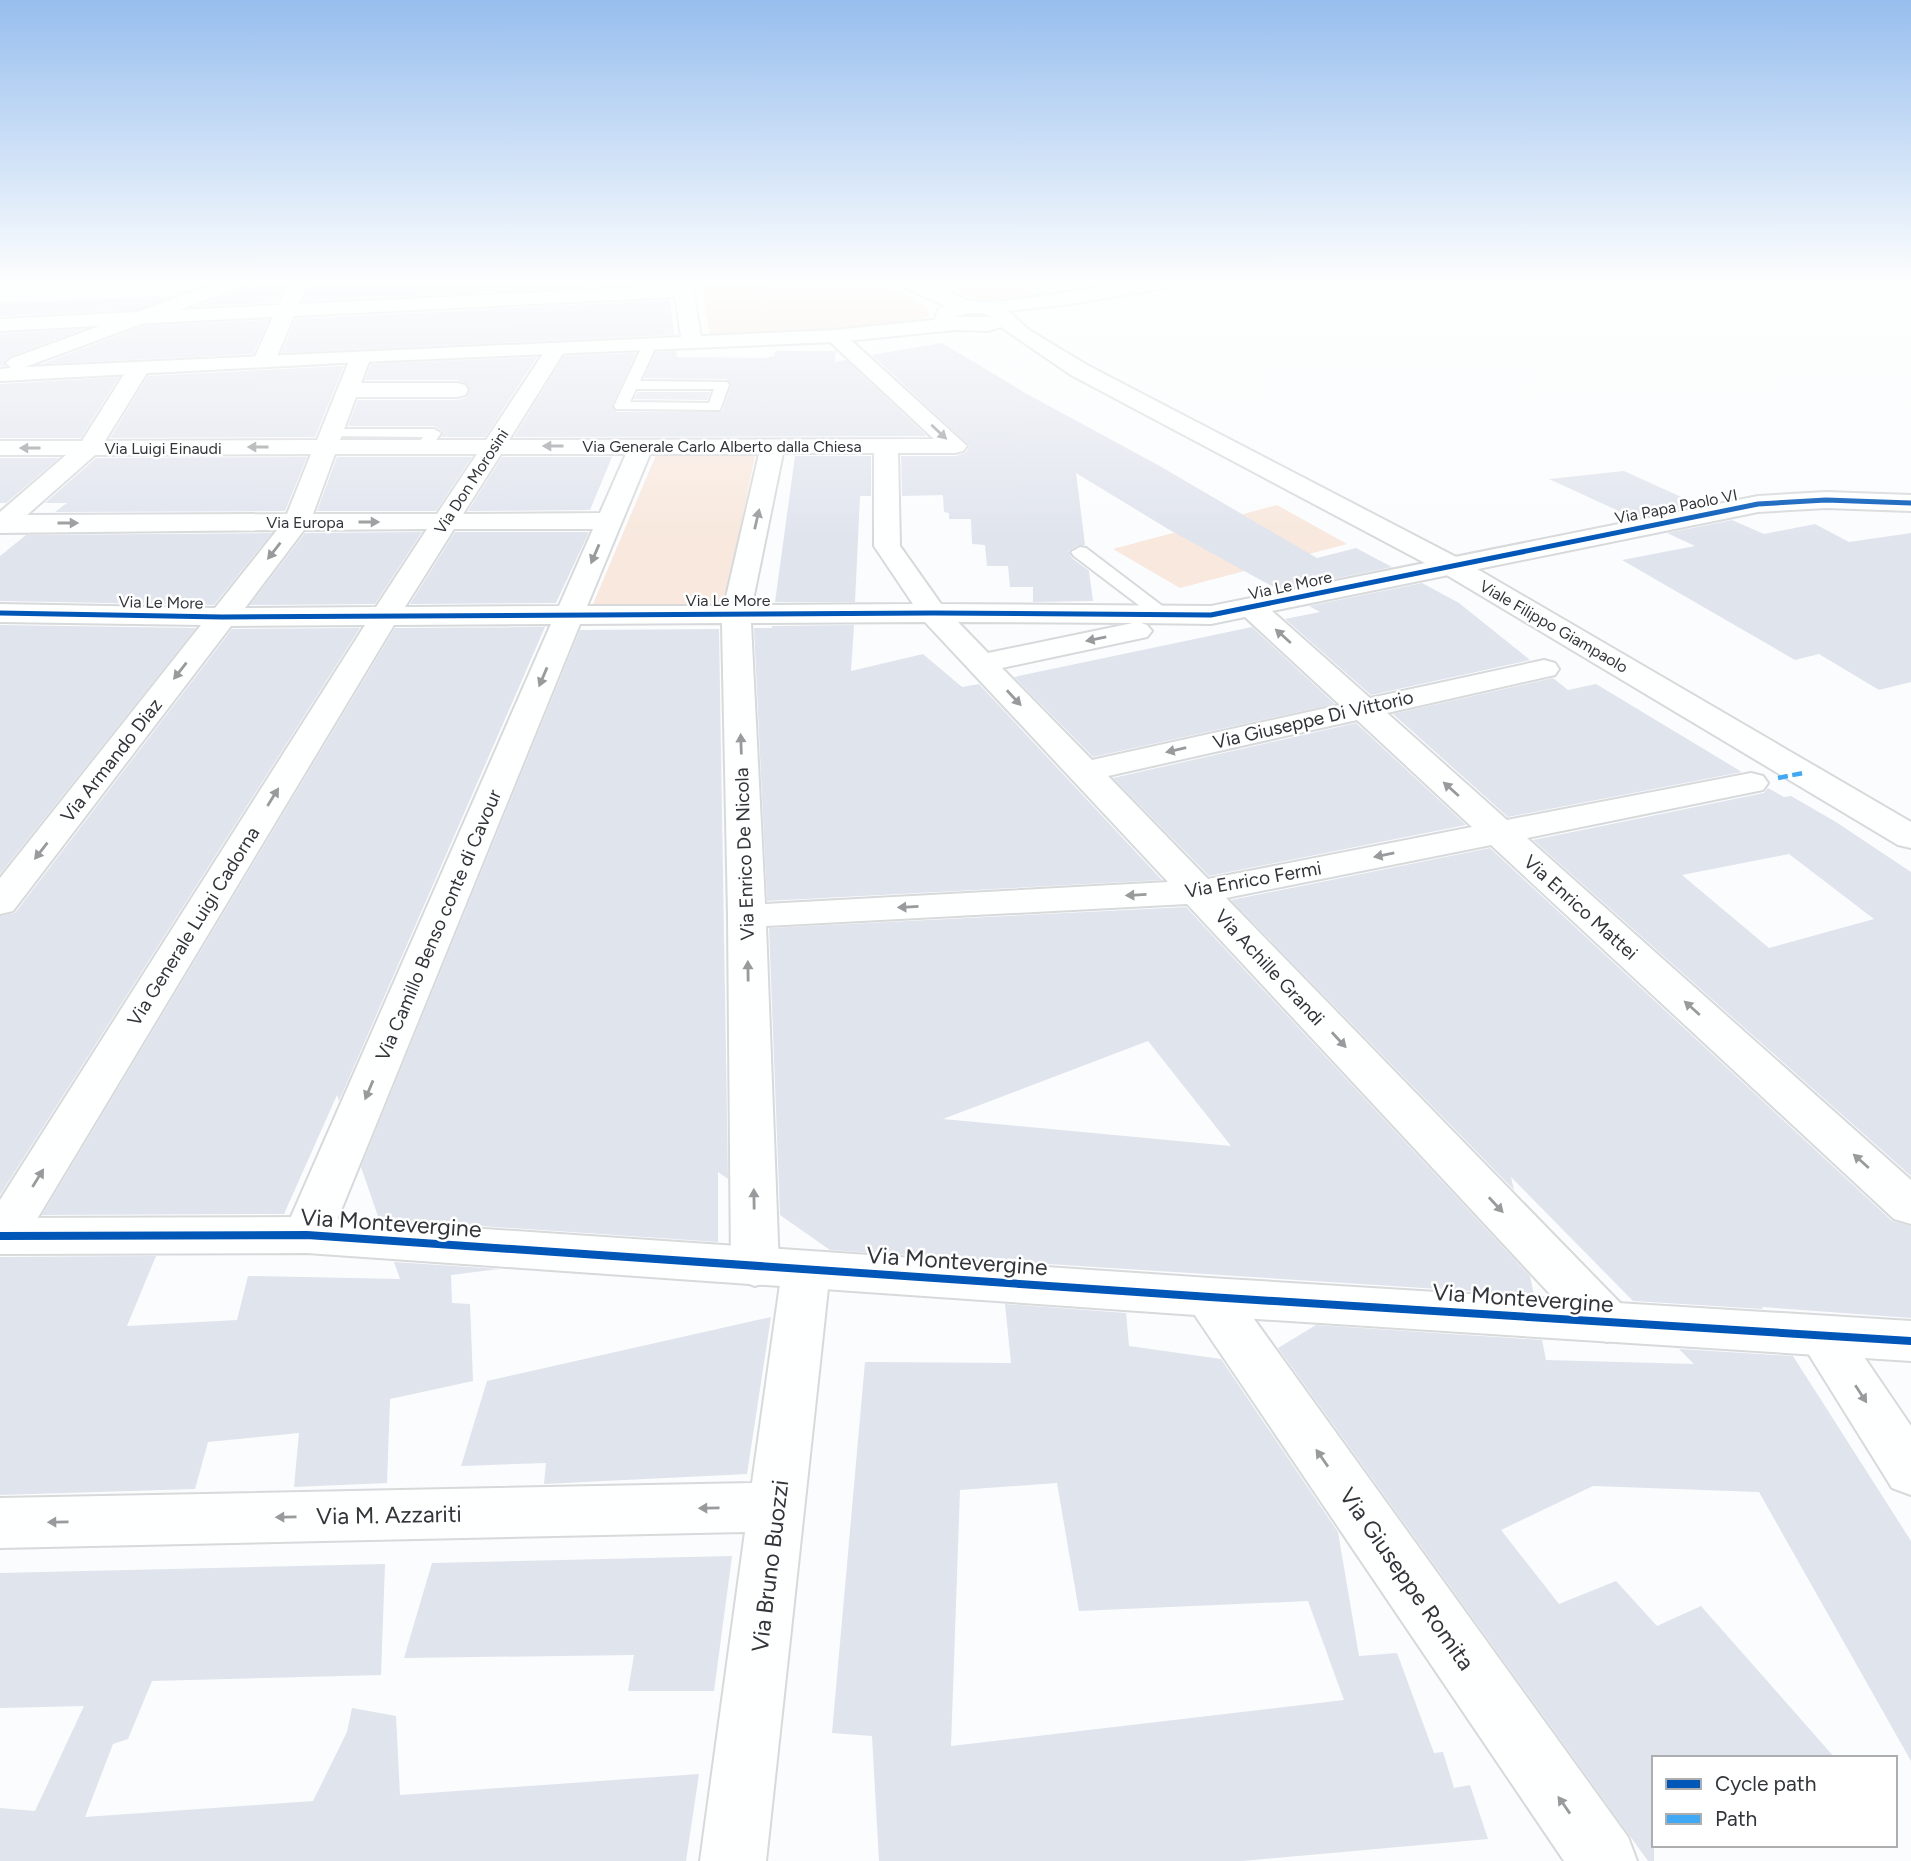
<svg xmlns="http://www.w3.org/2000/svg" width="1911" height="1861" viewBox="0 0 1911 1861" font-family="Figtree,sans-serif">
<rect width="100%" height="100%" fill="#fbfcfd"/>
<path fill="#f8e8dd" d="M700 279H874L922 304 928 310 929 316 906 323 855 330 710 336Z
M934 279H1006L1041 296 986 303Z
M656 455 755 456 725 604H593Z
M1277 505 1347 544 1180 588 1113 549Z"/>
<path fill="#e0e4ed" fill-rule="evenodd" d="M262 279H288L277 302 196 307 253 285Z
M311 279H591V282L667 279 668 284 303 301Z
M175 296 137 310 0 316V303Z
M670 300 674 335 281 353 296 319Z
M269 320 253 354 42 364 143 326Z
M83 329 9 357 4 361 5 366H0V334Z
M942 343 1027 394 1158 465 1317 558 1356 548 1392 567 1279 590 1168 529 1076 473 1085 545H1079L1068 551 1072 558 1089 571 1093 601 1033 602V587H1010L1008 566H987L985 545 972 544 971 519H949V513L944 512 943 495 902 496 901 456H956L965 453 970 446 872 355Z
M676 351 677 357 765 358 774 356 776 351H836L835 362 846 360 927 436 514 437 564 356 636 353 612 405 616 412H722L731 386 727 379 644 378 656 352Z
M537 357 485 437H441L444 432 434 426H348L358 400H457L466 398 470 391 467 384 457 380H365L371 364Z
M344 366 315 437 110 438 148 376Z
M119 377 81 438H0V384Z
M638 392H710L707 400 634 399Z
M795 456H871V496H860L855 602H775Z
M307 457 285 511 55 512 67 503H45L96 458Z
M337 457H472L436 511H317Z
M502 457H612L590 510 468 511Z
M0 458H59L6 503H0Z
M1624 471 1699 505 1634 518 1549 479Z
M1732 520 1764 534 1815 524 1849 542 1911 533V682L1879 690 1819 654 1795 660 1622 560 1695 546 1667 533Z
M422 532 375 604 250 605 305 533Z
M455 532H589L556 603 410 604Z
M272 533 214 605 0 601V556L26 535Z
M1422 583 1459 603 1530 660 1371 695 1285 619 1320 612 1309 606Z
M0 625 196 628 0 874Z
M854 625 851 671 923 654 962 687 979 684 1162 880 767 901 754 628H772V626Z
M545 627 339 1101 337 1095 284 1214 42 1215 395 628Z
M1252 627 1335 704 1093 757 1014 677Z
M360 628 0 1195V916L15 913 232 629Z
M719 629 728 1179 718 1172V1242L379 1219 361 1167 580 630Z
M1553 678 1568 690 1596 684 1742 772 1508 817 1393 714Z
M1356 723 1466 825 1209 876 1113 778Z
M1768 788 1784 797 1791 796 1836 822 1911 872V1176L1533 840 1764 793ZM1789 854 1874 919 1769 948 1682 875Z
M1490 848 1892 1221 1911 1226V1318L1762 1307 1763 1309 1633 1301 1511 1177 1514 1190 1231 900Z
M1186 907 1530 1276 1534 1295 830 1250 780 1215 769 928ZM1148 1041 1231 1146 943 1119Z
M156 1256 127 1326 237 1320 248 1276 400 1279 394 1262 499 1269 451 1275 452 1303 470 1304 473 1381 390 1399 387 1483 294 1487 299 1433 208 1442 195 1489 0 1495V1257Z
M1005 1304 1126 1313 1129 1346 1221 1359 1338 1532 1359 1656 1397 1653 1434 1753 1443 1752 1454 1788 1470 1785 1488 1839 1242 1861H879L872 1736 832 1733 865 1362 1011 1363ZM1057 1483 1079 1611 1308 1601 1344 1700 951 1746 960 1490Z
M771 1317 747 1474 544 1484 546 1463 461 1466 487 1381Z
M1316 1325 1542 1340 1546 1360 1694 1364 1679 1349 1793 1356 1911 1541V1761L1759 1492 1593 1486 1501 1530 1559 1604 1616 1581 1657 1626 1701 1606 1835 1758H1654V1861H1648L1278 1348Z
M732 1556 714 1691H628L634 1655 404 1658 432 1563Z
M385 1564 381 1675 152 1681 128 1739 113 1744 85 1817 313 1801 347 1732 352 1708 396 1716 400 1795 699 1774 686 1861H0V1808L35 1811 84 1706 0 1708V1573Z"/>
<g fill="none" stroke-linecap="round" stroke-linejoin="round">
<defs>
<path id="service" d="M650 340 657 344 640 381 727 382 729 385 720 410 616 409 614 406 643 344ZM636 389H714L709 403 630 402Z
M332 429H434L441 433 429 450 424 452 416 447 423 437 327 436 325 433 327 430Z
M1080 547 1086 548 1169 611 1172 615 1169 619H1157L1074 556 1071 552Z"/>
<path id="minor" d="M291 279H309L299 304 674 286 673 279H691L702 342 699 346H685L682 342 675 297 294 316 275 361 271 365H257L253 361 273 317 0 331V319L279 305Z
M835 330 842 332 967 446 963 451 955 453H898L900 546 941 604 1211 606 1758 496 1826 492 1911 495V511L1826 508 1758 512 1272 611 1370 698 1544 660 1555 663 1559 669 1555 675 1387 713 1507 820 1751 773 1763 776 1768 783 1763 790 1527 838 1911 1180V1224L1894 1219 1491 845 1226 898 1625 1308 1632 1322 1625 1336 1607 1342 1589 1336 1187 904 766 926 779 1267 772 1280 755 1286 738 1280 731 1267 728 916 722 623 580 624 331 1235 324 1248 307 1253 290 1248 283 1235 551 624 394 625 19 1249 0 1253V1200L365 625 231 626 13 911 0 914V878L201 625 0 622V604L215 608 277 530 0 533V512L66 455H0V441H82L131 363H147L150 368 105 441 317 440 351 356 354 352H368L371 356 361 383H457L465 385 468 390 465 395 457 397H356L340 440H486L550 343H564L567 347 509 440 934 439 828 340 825 336 828 332ZM783 453H874V546L913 604 752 605ZM311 454 287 514 27 515 95 455ZM335 454H477L437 514H313ZM501 454H626L600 513 463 514ZM650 454H759L724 606H587ZM427 529 376 607 245 608 304 530ZM454 529H593L559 606 405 607ZM1245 617 1340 705 1092 760 1002 668 1147 637 1152 631 1147 625 1141 623 1211 624ZM925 622 1168 882 765 904 751 623ZM958 622 1133 623 988 653ZM1357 720 1472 827 1208 879 1108 776Z
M806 1251 823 1257 830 1270 766 1861H700L745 1532 0 1548V1498L752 1483 782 1270 789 1257Z
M1210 1278 1228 1283 1628 1837 1637 1861H1564L1192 1311 1185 1297 1192 1283Z
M1823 1317 1841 1323 1911 1426V1495L1892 1488 1798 1337 1805 1323Z"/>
<path id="tertiary" d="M227 279H254L252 283 25 367 835 330 934 320 939 309 946 306 895 283 893 279C901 279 912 278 920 280 943 287 960 303 986 302 1055 298 1121 279 1190 279L1181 285 1071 304 1008 311 1029 330 1087 365 1460 559 1911 822V848L1898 845 1440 571 1071 375 1001 327 988 331 955 330 835 342 361 362 0 381V369L11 368 6 363 10 359ZM968 313H983L992 317H955Z
M307 1217 1210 1278 1911 1321V1361L1210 1316 307 1253 0 1254V1218Z"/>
</defs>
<use href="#service" stroke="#d7d9db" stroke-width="4"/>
<use href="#minor" stroke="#d7d9db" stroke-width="4"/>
<use href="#tertiary" stroke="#d7d9db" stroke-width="4"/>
<use href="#service" fill="#feffff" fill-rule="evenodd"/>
<use href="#minor" fill="#feffff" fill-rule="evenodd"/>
<use href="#tertiary" fill="#feffff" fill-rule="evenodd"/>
<path stroke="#3fa9f5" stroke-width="4.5" stroke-dasharray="10 4.5" stroke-linecap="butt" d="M1778 778 1803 773"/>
<defs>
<path id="cycleway-far1" d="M0 613 222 617 933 613 1211 615 1758 504 1826 500 1911 503"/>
<path id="cycleway" d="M0 1236 307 1235 1210 1297 1911 1341"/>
</defs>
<use href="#cycleway-far1" stroke="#fff" stroke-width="9"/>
<use href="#cycleway" stroke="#fff" stroke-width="12"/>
<use href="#cycleway-far1" stroke="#0057b8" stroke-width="5"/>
<use href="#cycleway" stroke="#0057b8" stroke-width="8"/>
</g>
<defs><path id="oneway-solid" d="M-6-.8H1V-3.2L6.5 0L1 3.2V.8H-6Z" transform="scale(1.75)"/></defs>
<g fill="#989a9c">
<use href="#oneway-solid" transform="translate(939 432) rotate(43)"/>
<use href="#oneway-solid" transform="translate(553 446) rotate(180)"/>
<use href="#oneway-solid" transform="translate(258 447) rotate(180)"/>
<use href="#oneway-solid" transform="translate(30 448) rotate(180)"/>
<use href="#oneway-solid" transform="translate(757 519) rotate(-77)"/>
<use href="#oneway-solid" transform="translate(369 522)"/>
<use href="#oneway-solid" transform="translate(68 523)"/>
<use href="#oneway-solid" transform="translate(274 551) rotate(128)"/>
<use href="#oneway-solid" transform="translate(595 554) rotate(113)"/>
<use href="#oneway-solid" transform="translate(1283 636) rotate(-138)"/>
<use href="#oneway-solid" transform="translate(1096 639) rotate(168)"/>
<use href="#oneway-solid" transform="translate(180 671) rotate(128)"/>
<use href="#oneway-solid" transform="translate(543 677) rotate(113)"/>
<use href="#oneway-solid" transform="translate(1014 698) rotate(47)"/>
<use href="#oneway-solid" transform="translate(741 744) rotate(-92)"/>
<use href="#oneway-solid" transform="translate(1176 750) rotate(167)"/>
<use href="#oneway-solid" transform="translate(1451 789) rotate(-138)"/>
<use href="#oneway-solid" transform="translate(273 797) rotate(-58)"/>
<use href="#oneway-solid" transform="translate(41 851) rotate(128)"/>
<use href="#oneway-solid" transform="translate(1384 855) rotate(169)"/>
<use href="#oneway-solid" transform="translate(1136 895) rotate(177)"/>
<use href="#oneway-solid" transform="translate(908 907) rotate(177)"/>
<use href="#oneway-solid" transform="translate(748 971) rotate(-91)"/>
<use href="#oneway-solid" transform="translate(1692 1008) rotate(-138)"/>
<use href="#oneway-solid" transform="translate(1339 1040) rotate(47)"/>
<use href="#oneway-solid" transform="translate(369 1090) rotate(113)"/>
<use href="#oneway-solid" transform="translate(1861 1161) rotate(-138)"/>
<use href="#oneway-solid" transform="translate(38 1178) rotate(-58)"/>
<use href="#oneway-solid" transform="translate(754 1199) rotate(-91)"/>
<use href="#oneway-solid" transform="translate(1496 1205) rotate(47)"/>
<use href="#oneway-solid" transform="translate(1861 1394) rotate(57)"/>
<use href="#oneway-solid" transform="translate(1322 1458) rotate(-125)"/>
<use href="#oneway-solid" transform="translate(709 1508) rotate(179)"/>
<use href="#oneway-solid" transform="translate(286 1517) rotate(179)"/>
<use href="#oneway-solid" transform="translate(58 1522) rotate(179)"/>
<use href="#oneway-solid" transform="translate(1564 1805) rotate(-125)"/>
</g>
<linearGradient id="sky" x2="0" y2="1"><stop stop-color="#97beee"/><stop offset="0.52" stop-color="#fdfefe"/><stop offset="1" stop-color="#fdfefe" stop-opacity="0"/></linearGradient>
<rect width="1911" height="540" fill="url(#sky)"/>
<g text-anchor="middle" stroke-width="5" stroke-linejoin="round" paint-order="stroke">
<g font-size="16" fill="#323539" stroke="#fff">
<text x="722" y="452">Via Generale Carlo Alberto dalla Chiesa</text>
<text x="163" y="454">Via Luigi Einaudi</text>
<text transform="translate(471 481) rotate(-57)" y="6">Via Don Morosini</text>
<text transform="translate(1676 506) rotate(-11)" y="6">Via Papa Paolo VI</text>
<text x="305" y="528">Via Europa</text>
<text transform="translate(1290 585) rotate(-12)" y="6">Via Le More</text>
<text x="728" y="606">Via Le More</text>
<text transform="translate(161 602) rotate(1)" y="6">Via Le More</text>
<text transform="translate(1554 626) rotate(30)" y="6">Viale Filippo Giampaolo</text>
</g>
<g font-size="19" fill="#323539" stroke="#fff">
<text transform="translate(1313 719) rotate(-13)" y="7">Via Giuseppe Di Vittorio</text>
<text transform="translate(111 760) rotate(-52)" y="7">Via Armando Diaz</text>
<text transform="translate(744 854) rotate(-92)" y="7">Via Enrico De Nicola</text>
<text transform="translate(1253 879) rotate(-10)" y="7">Via Enrico Fermi</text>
<text transform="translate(1581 907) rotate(42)" y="7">Via Enrico Mattei</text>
<text transform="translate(438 925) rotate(-67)" y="7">Via Camillo Benso conte di Cavour</text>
<text transform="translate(193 926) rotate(-58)" y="7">Via Generale Luigi Cadorna</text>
<text transform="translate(1270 967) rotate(47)" y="7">Via Achille Grandi</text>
</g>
<g font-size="23" fill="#323539" stroke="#fff">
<text transform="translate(391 1223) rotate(4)" y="8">Via Montevergine</text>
<text transform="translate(957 1261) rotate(4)" y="8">Via Montevergine</text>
<text transform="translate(1523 1298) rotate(4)" y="8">Via Montevergine</text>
<text transform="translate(389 1515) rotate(-1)" y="8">Via M. Azzariti</text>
<text transform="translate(770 1566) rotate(-83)" y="8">Via Bruno Buozzi</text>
<text transform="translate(1407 1579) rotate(55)" y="8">Via Giuseppe Romita</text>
</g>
</g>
<rect x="1652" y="1756" width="245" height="91" fill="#ffffff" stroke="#adaeb0" stroke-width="2"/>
<rect x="1666" y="1779" width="35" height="10" fill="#0057b8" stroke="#adaeb0" stroke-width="2"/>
<text x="1715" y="1791" font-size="21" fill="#323539">Cycle path</text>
<rect x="1666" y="1814" width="35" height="10" fill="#3fa9f5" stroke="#adaeb0" stroke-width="2"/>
<text x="1715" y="1826" font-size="21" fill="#323539">Path</text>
</svg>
